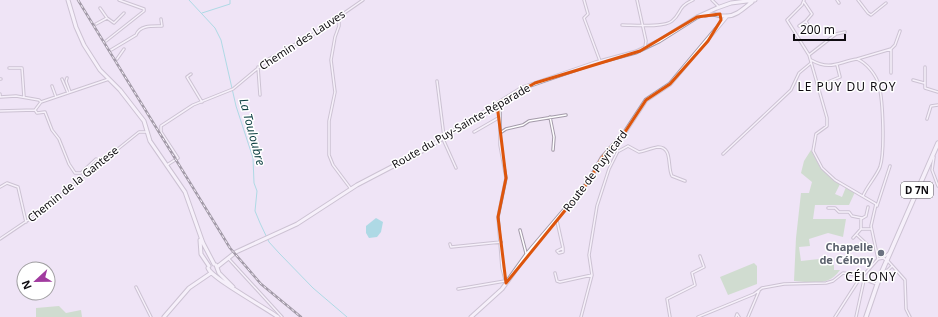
<svg xmlns="http://www.w3.org/2000/svg" width="938" height="317" viewBox="0 0 938 317" font-family="'Noto Sans',sans-serif">
<rect width="100%" height="100%" fill="#efe4f5"/>
<path fill="#acd3a2" d="M811 150 820 167 840 184 835 194 842 197 846 187 855 192 849 205H815L813 219H846L843 237 828 233 809 239 810 246 799 247 801 261 828 258V265H834V270H840C828 287 813 282 794 281L796 238 801 193H809L812 182 801 173 804 161Z
M754 263 757 266V284L728 295 720 277Z
M59 306 66 313 81 310 82 317H36V308Z"/>
<path fill="#61cdd1" d="M376 218 383 222 381 232 377 237 369 238 366 233V226Z"/>
<g fill="none" stroke-linecap="round" stroke-linejoin="round">
<path stroke="#61cdd1" stroke-width="1" d="M189 0 215 28 221 40 236 106 253 158 254 183 257 191 255 211 260 223 269 242 279 253 313 288 347 317
M202 13 230 4V0"/>
<defs>
<path id="street" d="M584 0 588 14 584 18 600 61
M637 0 646 41 645 47
M712 0 719 7
M804 0 802 5 787 20 809 55 827 118V126L816 134 813 151 822 168 835 180 876 204 871 226 878 259
M837 0 839 3
M858 0 868 13 871 15 886 3
M804 2 812 14 806 21 808 25
M107 18 114 23 124 13
M339 18V26L335 37 331 60 335 92 329 121V155L333 165 351 189
M96 24 107 18 100 8
M622 25C633 25 664 28 672 21 682 13 677 7 693 0
M799 26 806 21
M106 41 144 11V9L119 0
M891 49V73
M111 50 136 35C140 25 152 26 162 26L161 19
M809 55 836 34 845 32
M117 59 124 49
M857 59 891 49 895 45 900 31
M811 60C831 71 838 62 857 59 867 63 876 75 879 85 883 101 885 152 880 167 876 177 867 186 863 196
M258 67 260 95
M925 67V88L938 92
M9 68H22L24 97
M191 74 187 77 202 102
M67 78 66 81 70 92
M0 79H1
M62 79 68 93
M913 80 924 83
M437 81 444 137
M52 86 56 97
M818 86 840 77 837 65
M0 94V97L16 96 39 100 41 102 109 79
M497 104 500 111V145L506 178 498 217 502 268 506 283
M35 110 37 113 45 112 52 130 59 139 69 164 75 173H81L96 159 101 161
M0 111 35 110 41 102
M550 117 554 137 553 150
M927 119 931 106 938 105
M474 132 500 117
M500 133 506 129 523 125 529 121 566 115
M443 139 456 168
M619 151 628 146 639 152C645 151 651 148 658 147 673 147 667 167 672 176L685 181
M723 154 791 90 799 73 811 63
M934 157 932 170 938 186
M167 165 178 158 161 132V126L193 105 233 89 269 59 317 32 363 0
M0 187 7 183 18 187 26 222
M877 206 890 166
M828 208H835L839 212H849L852 216 862 218
M557 221 563 248V252L559 253 557 251 563 248
M861 229V219L866 216 868 207
M520 230 526 253
M857 235 871 248
M853 238 861 229H871
M0 239 37 214 139 132H147
M450 244 451 247 501 242
M228 258 282 317
M883 258 888 261 905 280 906 309 910 317
M882 272 888 270 892 266
M555 273 557 281 560 282 592 275
M860 278 877 284
M861 278 878 259 883 258 889 253
M136 287 151 317
M458 289 505 281
M581 317 592 275 589 255 597 206 609 169 618 151 613 145
M670 317 667 299 695 285 692 273 704 267 700 256
M698 317 754 294 762 288 784 284 826 283 833 281 843 273 862 276
M736 317 737 314 739 317
M748 317 759 291
M835 317 860 278
M856 317 864 280"/>
<path id="secondary" d="M68 0 76 27 84 45 100 70 120 90 144 121 150 141 185 192 203 243 214 264
M705 15C718 12 717 17 727 16 737 16 745 7 752 2
M200 240 201 254 209 266
M216 265 219 273 233 287
M217 267 236 252 297 224 357 185 424 150 522 88 595 63 636 52 659 41 697 17 717 8 731 3 755 0
M208 268C211 278 266 308 278 317
M164 317 189 288 211 273
M471 317 502 289 527 254 589 181 602 158 625 132 646 100 670 84 727 16"/>
<path id="primary" d="M866 317 880 276 938 143"/>
</defs>
<use href="#street" stroke="#a39aa9" stroke-width="3.5"/>
<use href="#secondary" stroke="#a39aa9" stroke-width="5"/>
<use href="#primary" stroke="#a39aa9" stroke-width="5.5"/>
<use href="#street" stroke="#fff" stroke-width="1.5"/>
<use href="#secondary" stroke="#fff" stroke-width="3"/>
<use href="#primary" stroke="#fff" stroke-width="3.5"/>
<defs>
<path id="rail" d="M78 0 230 248 261 284 301 317"/>
</defs>
<use href="#rail" stroke="#464149" stroke-width="2.5"/>
<use href="#rail" stroke="#fff" stroke-width="1" stroke-dasharray="3" stroke-linecap="butt"/>
</g>
<path d="M0 0H938V317H0ZM720 14 721 20 708 41 670 84 646 100 625 132 602 158 589 181 506 283 498 217 506 178 497 104 535 83 640 51 697 17Z" fill="#efe4f5" fill-opacity=".55" fill-rule="evenodd"/>
<path fill="none" stroke="#dd550c" stroke-width="3" stroke-linejoin="round" d="M720 14 721 20 708 41 670 84 646 100 625 132 602 158 589 181 506 283 498 217 506 178 497 104 535 83 640 51 697 17Z"/>
<circle fill="#6b7280" stroke="#fff" stroke-width="1.5" cx="881" cy="253" r="4"/>
<g text-anchor="middle" stroke-width="3" stroke-linejoin="round" paint-order="stroke">
<rect fill="#fff" stroke="#575558" stroke-width="1" x="901" y="182" width="32" height="16" rx="3"/>
<g font-size="10" font-weight="bold" fill="#0f0c11">
<text x="917" y="194">D 7N</text>
</g>
<g font-size="11" fill="#0f0c11" stroke="#fff">
<text transform="translate(302 40) rotate(-33)" y="4">Chemin des Lauves</text>
<text transform="translate(461 126) rotate(-30)" y="4">Route du Puy-Sainte-Réparade</text>
<text transform="translate(595 171) rotate(-53)" y="4">Route de Puyricard</text>
<text transform="translate(73 184) rotate(-39)" y="4">Chemin de la Gantese</text>
</g>
<g font-size="11" font-weight="bold" fill="#5b616d" stroke="#fff" text-anchor="end">
<text x="873" y="251">Chapelle<tspan x="873" dy="13">de Célony</tspan></text>
</g>
<g font-size="12" letter-spacing="1" fill="#0f0c11" stroke="#fff">
<text x="847" y="91">LE PUY DU ROY</text>
<text x="871" y="281">CÉLONY</text>
</g>
<g font-size="12" font-style="italic" fill="#0c3f41" stroke="#fff">
<text transform="translate(252 132) rotate(75)" y="4">La Touloubre</text>
</g>
</g>
<g transform="translate(36 281) rotate(248)"><circle r="19" fill="#ffffff" stroke="#9f9ea0"/>
<path d="M0-3L7 15L0 10L-7 15Z" fill="#a13b9f"/>
<text y="-6" font-size="11" font-weight="bold" text-anchor="middle" fill="#0f0c11">N</text>
</g>
<path d="M794 34v6h51v-6" fill="none" stroke="#0f0c11" stroke-width="2"/>
<text x="800" y="34" font-size="12" fill="#0f0c11" stroke="#ffffff" stroke-width="3" paint-order="stroke">200 m</text>
</svg>
